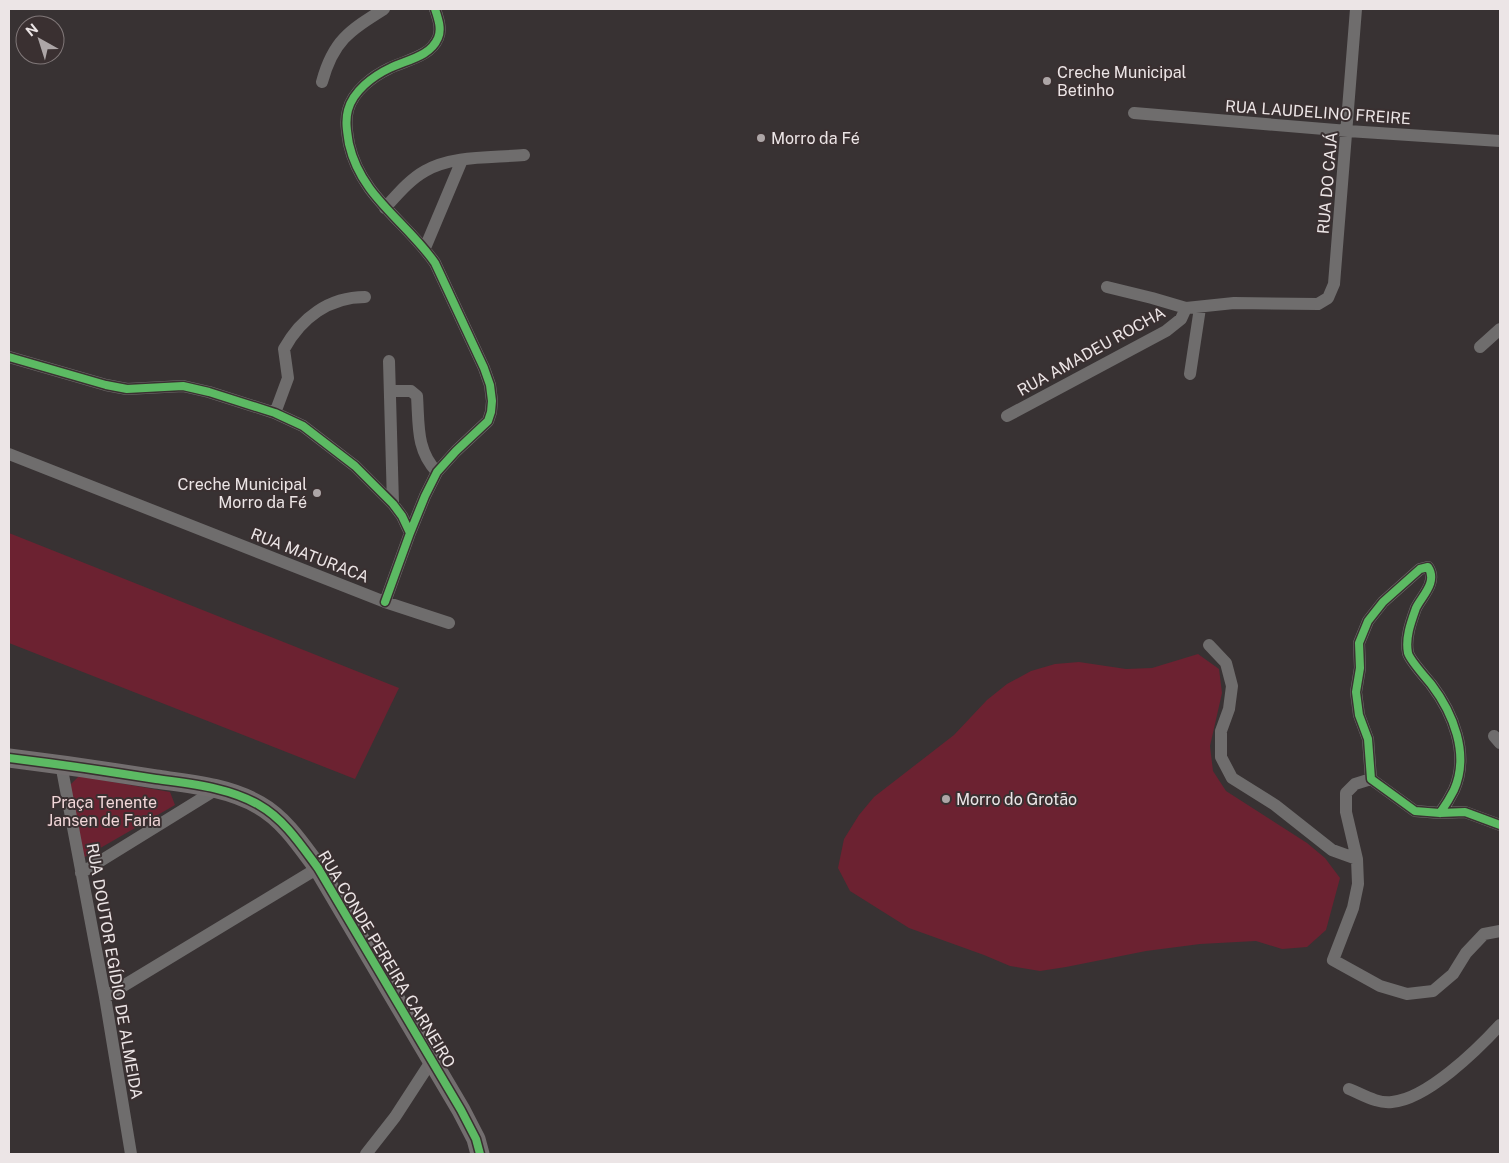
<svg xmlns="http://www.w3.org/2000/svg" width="1509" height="1163" viewBox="0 0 1509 1163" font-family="'Public Sans',sans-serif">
<rect width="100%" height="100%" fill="#383233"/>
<path fill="#6c2231" d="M9 533 399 688 355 779 9 643Z
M1198 654 1219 669 1222 693 1210 746 1213 771 1226 791 1307 843 1325 858 1340 878 1326 930 1307 947 1282 949 1256 941 1200 944 1146 951 1066 967 1040 971 1010 966 984 955 909 928 850 891 838 868 844 839 859 815 874 797 954 735 987 700 1007 684 1031 671 1055 664 1079 662 1126 669 1152 668Z
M79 776 170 792 175 805 83 858 68 787Z"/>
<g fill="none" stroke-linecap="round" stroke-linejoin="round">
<path stroke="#6f6d6d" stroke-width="12" d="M322 82C333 41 349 31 384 9
M1134 113 1348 131 1500 141
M385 208C397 195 409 180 425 171 453 155 492 158 524 155
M425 248 462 160
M1107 287 1152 298 1186 308 1234 303 1318 304 1328 298 1334 284 1356 9
M1480 347 1500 329
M9 357 106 385 127 389 183 386 209 392 275 413 303 426 355 466 393 504 402 516 410 533 385 602
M389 361 393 504
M1190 374 1200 308
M390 391H411L417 396C419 425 416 450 437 472
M275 413 288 378 284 349C301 318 329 297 365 297
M1007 416 1166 331 1181 319 1186 308
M9 454 385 602 449 623
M410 533 425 496 437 472 456 451 488 421 491 412 492 401 490 385 484 368 435 263C406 221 361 197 349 144 347 132 345 121 348 110 353 91 373 76 390 68 406 60 430 57 438 38 442 29 438 18 435 9
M1209 645 1226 663 1232 686 1229 709 1221 731V757L1232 778 1275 805 1332 850 1357 859
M1494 736 1500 743
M61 764 105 997 131 1154
M1371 779 1355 784 1346 793V812L1357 859 1358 884 1353 908 1333 960 1380 986 1407 994 1433 991 1453 974 1466 953 1484 934 1500 931
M1440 813C1445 806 1450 798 1454 790 1470 754 1453 713 1431 684 1425 677 1410 660 1408 653 1405 638 1411 622 1416 608 1422 596 1438 582 1428 567L1420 569 1383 602 1368 621 1359 643 1360 668 1356 692 1359 715 1368 739 1371 779 1415 811 1440 813 1465 812 1500 825
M81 873 217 789
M105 997 318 868
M1349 1089C1362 1094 1377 1104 1392 1102 1427 1099 1477 1050 1500 1025
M366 1154 395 1117 432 1060"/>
<path stroke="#736e6f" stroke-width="19" d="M9 758C58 764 107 771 156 779 191 784 228 787 259 805 284 819 301 845 318 868L461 1110 476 1139 480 1154"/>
<defs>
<path id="cycleway" d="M9 357 106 385 127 389 183 386 209 392 275 413 303 426 355 466 393 504 402 516 410 533 385 602
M410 533 425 496 437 472 456 451 488 421 491 412 492 401 490 385 484 368 435 263C406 221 361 197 349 144 347 132 345 121 348 110 353 91 373 76 390 68 406 60 430 57 438 38 442 29 438 18 435 9
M9 758C58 764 107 771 156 779 191 784 228 787 259 805 284 819 301 845 318 868L461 1110 476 1139 480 1154
M1440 813C1445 806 1450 798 1454 790 1470 754 1453 713 1431 684 1425 677 1410 660 1408 653 1405 638 1411 622 1416 608 1422 596 1438 582 1428 567L1420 569 1383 602 1368 621 1359 643 1360 668 1356 692 1359 715 1368 739 1371 779 1415 811 1440 813 1465 812 1500 825"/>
</defs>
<use href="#cycleway" stroke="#3a3031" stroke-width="11"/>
<use href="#cycleway" stroke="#5cba63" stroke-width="8"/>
</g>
<g fill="#ada6a7" stroke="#3a3031" stroke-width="2">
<circle cx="1047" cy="81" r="5"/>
<circle cx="761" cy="138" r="5"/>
<circle cx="317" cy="493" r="5"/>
<circle cx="946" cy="799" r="5"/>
</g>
<g text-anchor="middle" stroke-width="4" stroke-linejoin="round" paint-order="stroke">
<g font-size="16" fill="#ece5e6" stroke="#3a3031" text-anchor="start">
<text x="1057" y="78">Creche Municipal<tspan x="1057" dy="18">Betinho</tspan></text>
<text x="771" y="144">Morro da Fé</text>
<text x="307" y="490" text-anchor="end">Creche Municipal<tspan x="307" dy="18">Morro da Fé</tspan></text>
<text x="956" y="805">Morro do Grotão</text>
</g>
<g font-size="16" fill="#ece5e6" stroke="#3a3031">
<text transform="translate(1318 112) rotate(4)" y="6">RUA LAUDELINO FREIRE</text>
<text transform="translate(1327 183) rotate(-85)" y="6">RUA DO CAJÁ</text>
<text transform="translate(1091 351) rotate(-29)" y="6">RUA AMADEU ROCHA</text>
<text transform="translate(310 555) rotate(21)" y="6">RUA MATURACA</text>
<text transform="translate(387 959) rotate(59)" y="6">RUA CONDE PEREIRA CARNEIRO</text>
<text transform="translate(115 971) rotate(80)" y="6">RUA DOUTOR EGÍDIO DE ALMEIDA</text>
</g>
<g font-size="16" fill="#f1d6d8" stroke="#3a3031">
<text x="104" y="808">Praça Tenente<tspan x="104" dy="18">Jansen de Faria</tspan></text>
</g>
</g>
<rect width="1509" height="1163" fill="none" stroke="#ece5e6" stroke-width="20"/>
<g transform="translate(40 40) rotate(321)"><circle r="24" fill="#3a3031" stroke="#817879"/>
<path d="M0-4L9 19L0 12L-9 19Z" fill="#ada6a7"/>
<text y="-8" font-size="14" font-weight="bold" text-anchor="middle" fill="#ece5e6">N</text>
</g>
</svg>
